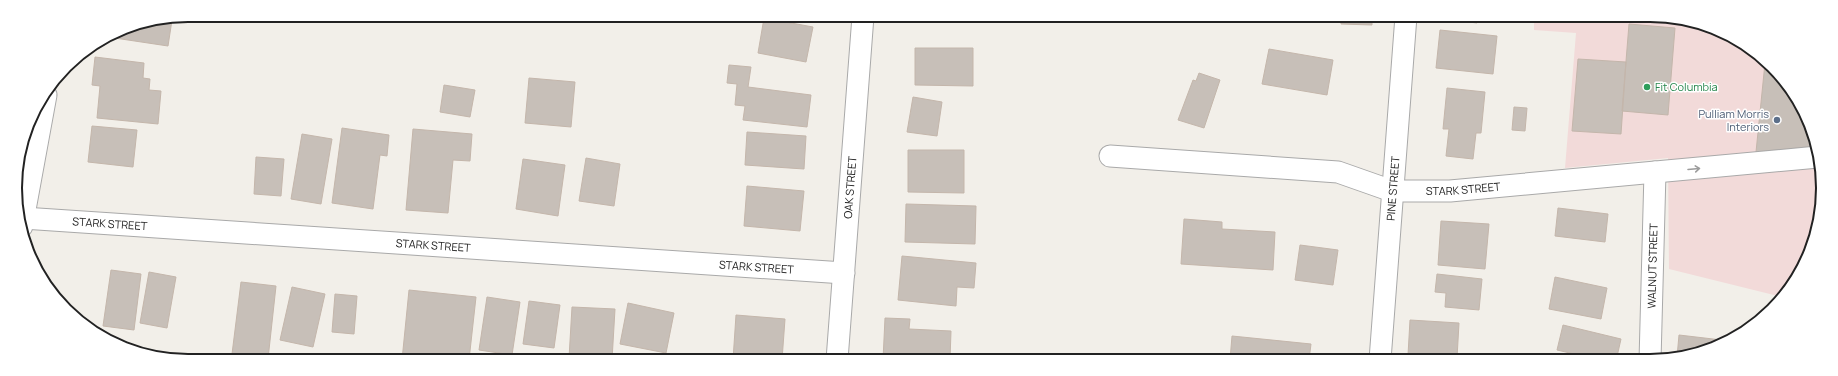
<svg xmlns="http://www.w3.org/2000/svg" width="1838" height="376" viewBox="0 0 1838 376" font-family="Manrope,sans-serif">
<rect width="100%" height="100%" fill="#f2efe9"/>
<path fill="#f2dad9" d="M1534 16H1672L1736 38 1787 83 1817 143 1822 210 1805 265 1782 297 1669 269 1668 158 1565 168 1576 33 1534 30Z"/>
<path fill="#c7bfb8" stroke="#c4b6ab" d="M1341 16H1372V25L1341 24Z
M1438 16H1478L1477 23 1438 18Z
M764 18 813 27 806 62 758 53Z
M166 19 172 20 168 46 108 37 122 28Z
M1629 24 1675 28 1668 115 1622 111Z
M1440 30 1497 36 1493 74 1436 68Z
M915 48H973V86L915 85Z
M1269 49 1333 60 1327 95 1262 84Z
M95 57 144 63 143 78 150 79 149 90 161 91 158 124 97 118 100 86 92 85Z
M1578 59 1626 62 1621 134 1572 131Z
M1765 63 1787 83 1817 146 1756 152Z
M729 65 751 67 748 87 811 95 807 127 743 120 745 106 735 105 737 84 727 83Z
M1199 73 1220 80 1204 128 1178 120 1193 80 1196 81Z
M529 78 575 82 571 127 525 123Z
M444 85 475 90 470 117 440 112Z
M1447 88 1485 92 1481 133H1476L1473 159 1446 156 1449 129H1443Z
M913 97 942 102 937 136 907 132Z
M1514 107 1527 108 1525 131 1512 130Z
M92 126 137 130 133 167 88 162Z
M342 128 389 135 387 156 380 155 373 209 332 203Z
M413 129 472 134 470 161 453 160 448 213 406 210Z
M747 132 806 136 804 169 745 165Z
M302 134 332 139 321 204 291 199Z
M908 150H964V193L908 192Z
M256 157 284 159 281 196 254 194Z
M586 158 620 164 614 206 579 201Z
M523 159 565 165 558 216 516 209Z
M747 186 804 191 800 231 744 226Z
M906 204 976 206 975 244 905 242Z
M1558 208 1608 214 1605 242 1555 236Z
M1184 219 1222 222V229L1275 232 1273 270 1181 264Z
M1441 221 1489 224 1485 269 1438 265Z
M1300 245 1338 250 1333 285 1295 280Z
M902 256 976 263 974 288 957 287 956 306 898 300Z
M111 270 141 274 134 330 103 326Z
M149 272 176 277 167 328 140 323Z
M1437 274 1482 279 1479 310 1445 307 1446 293 1435 292Z
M1555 277 1607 288 1601 319 1549 309Z
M241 282 276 286 268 359 232 354Z
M292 287 325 294 313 347 280 340Z
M409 290 476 297 469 360H402Z
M335 294 357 296 354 334 332 332Z
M487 297 520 302 512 355 479 350Z
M529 301 560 305 554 348 523 344Z
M628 303 674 313 666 353 620 344Z
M572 307 615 309 612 360 569 358Z
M736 315 785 319 782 360H733Z
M885 318 910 319 909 329 951 331 950 360H883Z
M1410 320 1459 323 1457 358 1408 355Z
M1563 325 1621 339 1616 361H1604L1557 350Z
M1679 335 1730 341 1726 343 1677 357Z
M1232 336 1311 344 1309 360H1230Z"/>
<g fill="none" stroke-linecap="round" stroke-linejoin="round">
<defs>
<g id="minor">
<path id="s1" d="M1110 156 1338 172 1392 191H1450L1818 157"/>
<path id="s2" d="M23 218 844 273"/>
<path d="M22 226 46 95"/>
<path id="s3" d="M837 360 863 16"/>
<path id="s4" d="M1380 360 1406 16"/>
<path id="s5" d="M1650 361 1655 172"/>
</g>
</defs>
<use href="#minor" stroke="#a9a9a9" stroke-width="23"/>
<use href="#minor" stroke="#fff" stroke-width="21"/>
</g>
<defs><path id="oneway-shaft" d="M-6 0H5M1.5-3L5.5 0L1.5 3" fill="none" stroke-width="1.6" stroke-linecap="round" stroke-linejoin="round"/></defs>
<use stroke="#9c9c9c" href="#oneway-shaft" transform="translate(1694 169) rotate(-5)"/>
<circle fill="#2e9e5b" stroke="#fff" stroke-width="1.5" cx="1647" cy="87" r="4"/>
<circle fill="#5c6f8a" stroke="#fff" stroke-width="1.5" cx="1777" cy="120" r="4"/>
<g text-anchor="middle" stroke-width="3" stroke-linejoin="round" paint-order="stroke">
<g font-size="11" fill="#27864d" stroke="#fff" text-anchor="start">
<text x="1655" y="91">Fit Columbia</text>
</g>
<g font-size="11" fill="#4e5e75" stroke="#fff" text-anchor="end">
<text x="1769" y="118">Pulliam Morris<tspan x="1769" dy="13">Interiors</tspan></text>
</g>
<g font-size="11" fill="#222" stroke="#fff">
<text dy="4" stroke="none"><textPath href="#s3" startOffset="173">OAK STREET</textPath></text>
<text dy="4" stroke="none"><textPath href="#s4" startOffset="172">PINE STREET</textPath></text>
<text dy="4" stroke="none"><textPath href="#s1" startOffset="357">STARK STREET</textPath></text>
<text dy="4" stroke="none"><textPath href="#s2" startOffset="87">STARK STREET</textPath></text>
<text dy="4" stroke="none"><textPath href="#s2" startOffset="411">STARK STREET</textPath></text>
<text dy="4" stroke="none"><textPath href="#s2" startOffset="735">STARK STREET</textPath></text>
<text dy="4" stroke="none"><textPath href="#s5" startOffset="95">WALNUT STREET</textPath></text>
</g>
</g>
<path d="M0 0H1838V376H0ZM188 22H1650A166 166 0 0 1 1816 188V188A166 166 0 0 1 1650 354H188A166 166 0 0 1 22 188V188A166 166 0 0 1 188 22Z" fill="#fff" fill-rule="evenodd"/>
<path fill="none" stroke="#222" stroke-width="2" d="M188 22H1650A166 166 0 0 1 1816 188V188A166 166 0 0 1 1650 354H188A166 166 0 0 1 22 188V188A166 166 0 0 1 188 22Z"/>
</svg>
